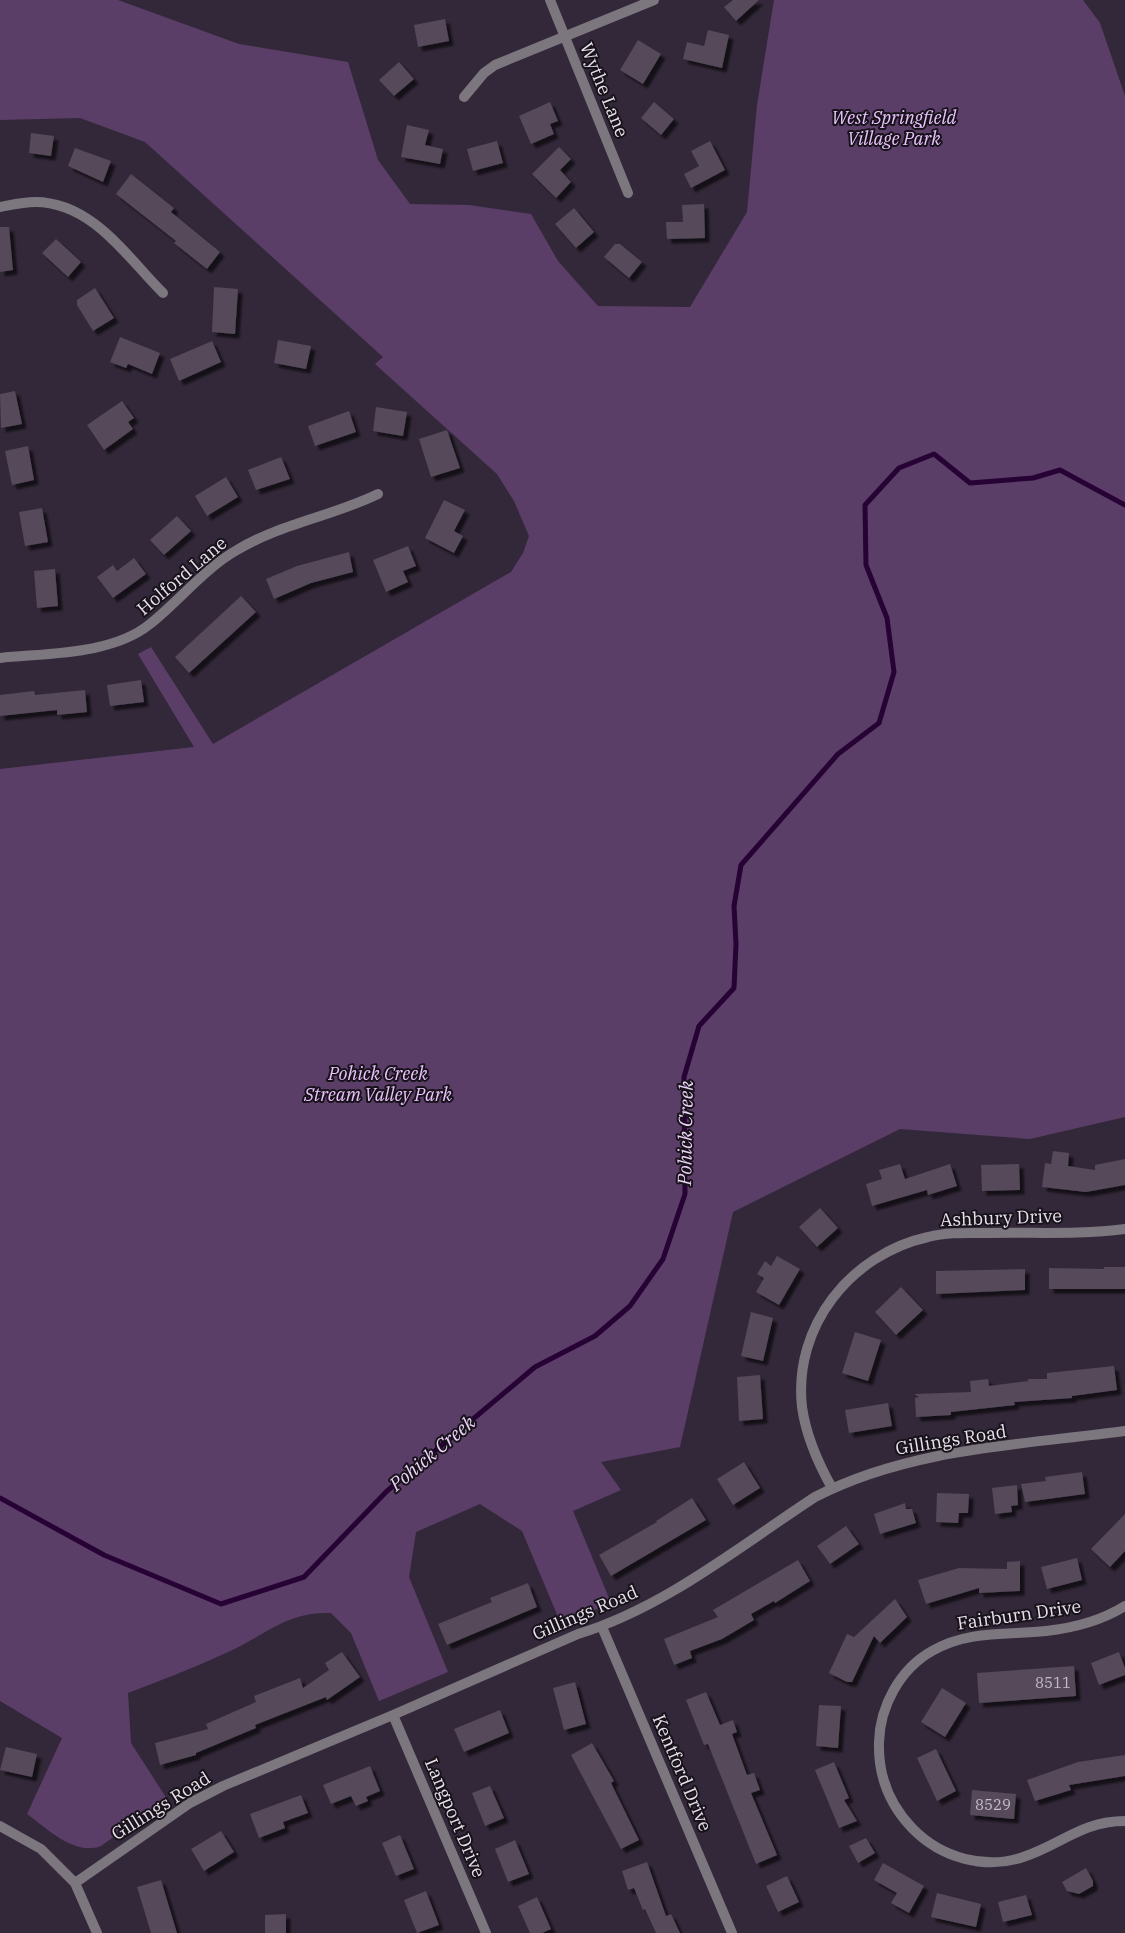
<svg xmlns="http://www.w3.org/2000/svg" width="1125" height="1933" viewBox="0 0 1125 1933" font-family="'IBM Plex Serif',serif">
<defs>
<filter id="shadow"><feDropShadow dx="4.5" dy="4.5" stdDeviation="1" flood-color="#0009"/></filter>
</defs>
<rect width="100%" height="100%" fill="#332839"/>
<path fill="#5b3e68" d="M0 0H118L239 44 348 62 378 160 410 204 469 205 531 214 558 261 598 306 690 307 747 212 757 105 774 0H1083L1100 23 1125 96V1117L1030 1139 900 1129 733 1212 680 1447 601 1462 621 1490 573 1511 611 1603 561 1624 522 1531 480 1504 416 1532 409 1577 448 1672 379 1701 351 1633 331 1613C287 1611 266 1635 228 1652 196 1667 162 1680 128 1693L131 1743 167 1799 101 1846C74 1856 48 1829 27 1814L62 1738 0 1701V769L194 747 138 654 151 647 213 744 511 572 523 553 529 536 514 501 497 474 375 364 383 357 145 142 80 118 0 120Z"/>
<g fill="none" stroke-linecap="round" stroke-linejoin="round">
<path stroke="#270235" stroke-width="5" d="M0 1498 104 1555 221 1604 304 1577 387 1491 423 1461 535 1367 595 1336 630 1306 663 1259 685 1194 684 1077 699 1026 734 988 736 944 734 906 741 865 838 754 879 723 894 672 887 618 866 565 865 505 899 468 934 454 970 483 1033 478 1060 470 1125 505"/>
</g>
<path fill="#54485a" filter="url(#shadow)" d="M733 0H759L736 21 724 7Z
M445 19 449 41 418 47 414 25Z
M708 30 729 35 722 68 683 59 687 42 704 46Z
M638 40 661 54 643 84 620 70Z
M399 62 414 79 394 96 379 80Z
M550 102 558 121 550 124 554 134 531 144 519 116Z
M654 102 674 119 661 135 641 118Z
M407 125 429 130 425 145 443 149 440 164 401 157Z
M31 133 54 136 51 156 29 153Z
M497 141 503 163 473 171 467 149Z
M710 141 725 170 691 188 684 174 699 166 691 151Z
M559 147 571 159 560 170 571 182 556 198 532 174Z
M75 148 111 161 103 182 68 166Z
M131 174 174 208 171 212 220 252 207 269 174 243 176 241 116 194Z
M704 204 705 238 667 239 666 222H683L682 205Z
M574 208 594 232 576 248 555 224Z
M0 227H9L13 270 0 272Z
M56 239 81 262 68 277 42 253Z
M615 244H620L642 262 629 278 604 257Z
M214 287 238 289 235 334 212 332Z
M95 288 114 318 93 331 77 305V300Z
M120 337 160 353 152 374 128 364 126 368 110 362Z
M278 340 311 346 306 369 274 363Z
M212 341 221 362 179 381 170 359Z
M15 391 22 424 1 428 0 394Z
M122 401 134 418 128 422 133 429 104 450 87 425Z
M376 407 407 412 403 436 373 431Z
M349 411 356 432 315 446 308 426Z
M447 430 460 468 431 477 419 439Z
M28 446 34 480 12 485 5 451Z
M281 457 290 479 256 490 248 470Z
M226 477 238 497 207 516 195 496Z
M444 500 465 510 454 531 463 536 454 553 425 538Z
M42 508 48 542 25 546 19 512Z
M177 516 191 531 164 555 150 540Z
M408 546 416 566 403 571 408 582 386 592 373 560Z
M349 552 353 572 311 583 274 599 266 579 297 566Z
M134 558 146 574 113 598 97 577 113 565 117 571Z
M55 569 58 606 37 608 34 571Z
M241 596 256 612 189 673 175 657Z
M141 680 144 702 110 706 107 685Z
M85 690 87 712 57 715V710L0 716V695L34 691 35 695Z
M1053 1151 1069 1153 1068 1166 1095 1170V1165L1125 1159V1185L1086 1192 1042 1187 1045 1163 1051 1164Z
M900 1164 905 1179 950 1164 957 1186 928 1195 927 1190 872 1206 866 1184 882 1179 879 1170Z
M1019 1164 1020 1190 982 1191 981 1165Z
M820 1208 838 1228 817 1247 799 1227Z
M777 1256 800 1269 779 1305 756 1292 764 1278 757 1274 765 1261 771 1266Z
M1104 1267H1125V1289H1049V1268L1104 1269Z
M1025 1269V1290L936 1294V1271Z
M901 1287 923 1310 896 1335 875 1312Z
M751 1312 773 1318 763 1361 741 1356Z
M855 1332 881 1340 868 1381 842 1373Z
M1114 1366 1117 1390 1072 1396V1398L1014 1402 1015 1405 951 1412V1415L916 1417 915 1398 919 1397 914 1394 971 1392 970 1381 988 1379 989 1386 1028 1381V1379H1047V1373Z
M760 1375 763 1419 739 1421 737 1377Z
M888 1403 892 1426 849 1433 845 1410Z
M744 1462 760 1488 733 1505 717 1479Z
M1082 1472 1085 1494 1025 1502 1021 1484 1046 1481 1045 1477Z
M1017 1485 1018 1505 1011 1506 1012 1512 995 1514 992 1488Z
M937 1493 969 1494 968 1513H959L958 1523 936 1522Z
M692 1498 706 1520 611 1576 599 1555 657 1522 656 1521Z
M905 1503 906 1509H912L916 1523 880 1534 874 1514Z
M1125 1514V1551L1110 1567 1091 1549Z
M846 1526 859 1544 830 1564 817 1546Z
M1077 1558 1082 1580 1047 1589 1041 1567Z
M798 1560 810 1581 775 1603 774 1601 751 1614 754 1620 722 1639 690 1651 692 1658 674 1665 664 1639 718 1617 713 1610Z
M1020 1561V1591L979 1593V1588L926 1604 918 1580 959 1568 1007 1569V1562Z
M528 1583 537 1607 447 1645 438 1624 492 1602 490 1598Z
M895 1599 907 1617 880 1643 874 1636 852 1682H847L829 1673 847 1634 854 1637Z
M342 1652 360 1677 327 1700 326 1697 255 1725 256 1728 196 1753V1755L160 1765 155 1743 208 1729 206 1724 256 1702 254 1696 300 1678 303 1688 329 1670 325 1663Z
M1119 1652 1125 1668V1675L1099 1685 1091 1663Z
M1074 1666 1076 1696 979 1703 977 1673Z
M575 1682 586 1724 564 1730 553 1688Z
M942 1688 966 1703 945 1737 921 1722Z
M706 1692 720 1725 733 1720 737 1732 732 1734 747 1775 754 1773 760 1790 751 1793 777 1855 756 1864 708 1744 704 1745 686 1700Z
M819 1705 841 1706 838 1748 816 1746Z
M500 1710 509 1733 464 1752 454 1729Z
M592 1743 614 1781 611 1783 639 1840 621 1849 571 1755Z
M6 1747 37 1754 32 1777 0 1770Z
M936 1749 956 1791 937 1801 917 1758Z
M1125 1755V1776L1069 1785 1071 1790 1035 1801 1027 1780 1078 1762Z
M834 1762 849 1798 844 1800 857 1821 839 1828 815 1770Z
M370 1766 380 1791 366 1797 368 1801 356 1806 351 1796 331 1804 323 1785Z
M490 1786 504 1818 485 1826 472 1793Z
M972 1790 1016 1794 1014 1819 970 1815Z
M301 1795 308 1813 283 1822 285 1828 259 1838 250 1814Z
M221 1831 234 1852 204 1871 191 1849Z
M400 1835 414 1869 396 1876 382 1843Z
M866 1838 875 1853 858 1863 849 1846Z
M515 1840 529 1874 508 1882 495 1849Z
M647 1862 666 1916 671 1914 680 1933H656L645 1909 643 1910 634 1888 628 1890 622 1871Z
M883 1863 924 1886 909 1913 891 1903 897 1893 874 1880Z
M1086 1868 1093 1881V1886L1079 1894 1067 1891 1062 1882Z
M787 1876 799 1902 778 1912 766 1886Z
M161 1880 177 1933H151L137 1887Z
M426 1891 439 1925 417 1933 404 1900Z
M937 1893 981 1904 976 1927 931 1917Z
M1026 1895 1032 1915 1003 1922 998 1902Z
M537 1897 551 1929 542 1933H530L518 1906Z
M286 1914V1933H265V1915Z"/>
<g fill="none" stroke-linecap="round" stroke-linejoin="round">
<path stroke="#7c767f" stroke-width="10" d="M550 0 628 193
M464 97 484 73 495 65 654 0
M0 207C11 205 23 202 35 202 92 202 127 257 163 293
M0 658C47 653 112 655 150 624 179 601 205 568 237 550 280 524 333 516 378 494
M832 1488C818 1463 806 1436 802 1407 793 1326 851 1254 928 1237 948 1232 968 1233 988 1233 1033 1232 1080 1235 1125 1229
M1125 1606C1101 1621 1074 1628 1046 1631 1007 1635 968 1630 932 1651 900 1669 880 1706 879 1742 878 1775 889 1804 912 1828 941 1858 986 1871 1026 1856 1063 1843 1083 1821 1125 1821
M602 1627 732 1933
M393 1715 486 1933
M0 1826 41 1849 75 1883 97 1933
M75 1883 190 1803 223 1786 393 1715 578 1634C664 1608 740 1546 815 1497 910 1448 1020 1445 1125 1431"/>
</g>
<g text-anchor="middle" stroke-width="4" stroke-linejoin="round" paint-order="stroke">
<g font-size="15" fill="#c3bbc8">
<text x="1053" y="1688">8511</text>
<text x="993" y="1810">8529</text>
</g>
<g font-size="18" fill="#e8e1ec" stroke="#18131b">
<text transform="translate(604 90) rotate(68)" y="6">Wythe Lane</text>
<text transform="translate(182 576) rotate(-40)" y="6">Holford Lane</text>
<text transform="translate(1001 1218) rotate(-2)" y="6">Ashbury Drive</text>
<text transform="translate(951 1440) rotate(-9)" y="6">Gillings Road</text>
<text transform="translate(585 1613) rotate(-23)" y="6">Gillings Road</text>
<text transform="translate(1019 1615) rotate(-8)" y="6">Fairburn Drive</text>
<text transform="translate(682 1773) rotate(67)" y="6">Kentford Drive</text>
<text transform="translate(161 1806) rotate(-32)" y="6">Gillings Road</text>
<text transform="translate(455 1818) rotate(67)" y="6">Langport Drive</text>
</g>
<g font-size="18" font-style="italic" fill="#ebc3fe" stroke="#18131b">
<text x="894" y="124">West Springfield<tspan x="894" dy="21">Village Park</tspan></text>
<text x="378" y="1080">Pohick Creek<tspan x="378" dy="21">Stream Valley Park</tspan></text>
</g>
<g font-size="19" font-style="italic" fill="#edd3fa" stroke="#18131b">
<text transform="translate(685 1133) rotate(-89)" y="7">Pohick Creek</text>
<text transform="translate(432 1453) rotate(-40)" y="7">Pohick Creek</text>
</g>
</g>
</svg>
